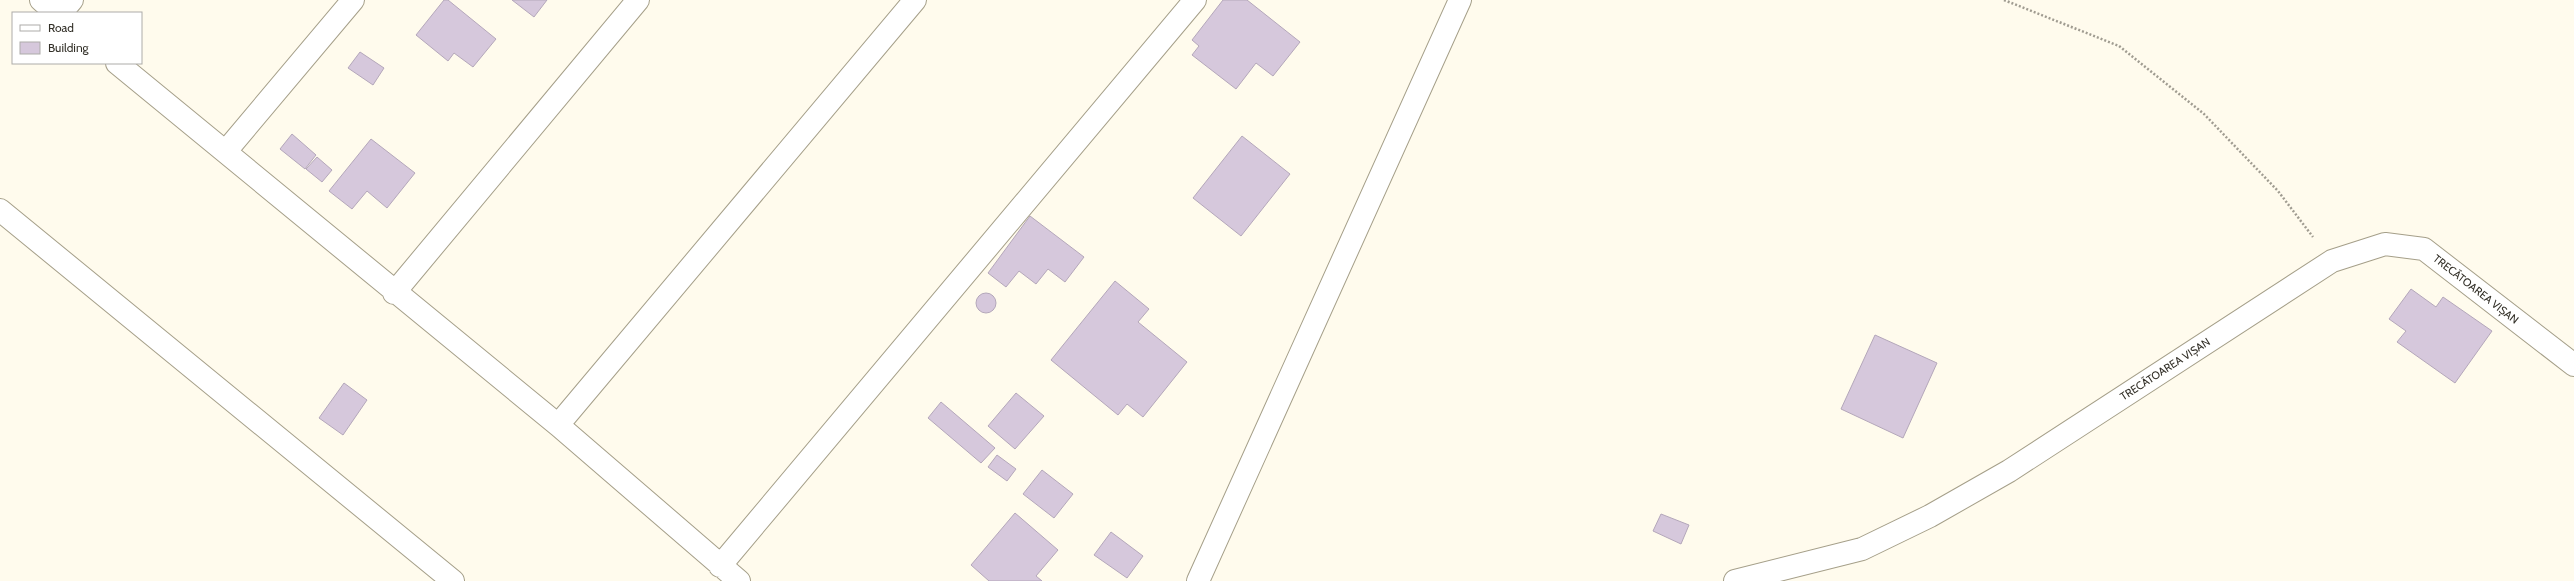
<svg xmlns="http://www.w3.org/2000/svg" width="2574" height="581" viewBox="0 0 2574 581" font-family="Cabin,sans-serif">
<rect width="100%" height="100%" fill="#fffbed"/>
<path fill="#d6c8dc" stroke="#b4a7ba" d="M444 0H448L496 39 473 67 454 53 448 61 416 35Z
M512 0H547L534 17Z
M1223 0H1247L1300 42 1273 76 1256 63 1236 89 1192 55 1199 46 1192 40Z
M360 52 384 68 373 85 348 68Z
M292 134 316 155 305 169 280 149Z
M1242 136 1290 174 1241 236 1193 198Z
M371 139 415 173 387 208 367 191 352 209 329 191Z
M317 157 332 170 322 182 306 169Z
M1030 216 1084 257 1065 282 1048 269 1036 284 1019 271 1006 287 988 273Z
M1115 281 1149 309 1138 322 1187 362 1143 417 1127 404 1118 415 1051 360Z
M2411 289 2436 307 2443 297 2492 331 2455 383 2397 342 2406 331 2389 319Z
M976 303a10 10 0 1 1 20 0a10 10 0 1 1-20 0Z
M1875 335 1937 363 1903 438 1841 409Z
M344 383 367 400 343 435 319 418Z
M1016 393 1044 416 1015 449 988 426Z
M941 402 995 448 981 463 928 418Z
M997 455 1016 469 1007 481 988 467Z
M1042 470 1073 494 1054 518 1023 494Z
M1015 513 1058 550 1036 576 1042 581H989L971 565Z
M1661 514 1689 525 1681 544 1653 531Z
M1111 532 1143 556 1127 578 1094 555Z"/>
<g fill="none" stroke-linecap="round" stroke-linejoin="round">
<defs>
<path id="minor" d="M41 0 56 13
M61 13 72 0
M117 63 558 425 739 581
M226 151 353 0
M0 210 453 581
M394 293 638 0
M558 425 915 0
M720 566 1195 0
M1198 581 1460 0
M1735 581 1862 549 1930 516 2009 471 2332 261 2385 244 2424 249 2574 365"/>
</defs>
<use href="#minor" stroke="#a59f89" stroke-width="24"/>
<path stroke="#a09c91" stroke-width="2.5" stroke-dasharray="2 2" stroke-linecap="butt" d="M2004 0 2119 46 2204 114 2278 191 2313 237"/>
<use href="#minor" stroke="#fff" stroke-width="22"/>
</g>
<g text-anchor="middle" stroke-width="3.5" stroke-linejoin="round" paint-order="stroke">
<g font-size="11" fill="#333028" stroke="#fff">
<text transform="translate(2476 289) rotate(38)" y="4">TRECĂTOAREA VIȘAN</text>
<text transform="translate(2165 369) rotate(-33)" y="4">TRECĂTOAREA VIȘAN</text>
</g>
</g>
<rect x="12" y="12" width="130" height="52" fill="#ffffff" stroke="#adaca9"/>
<rect x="20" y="25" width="20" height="6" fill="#ffffff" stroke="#adaca9"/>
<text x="48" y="32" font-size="12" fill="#333028">Road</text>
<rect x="20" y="42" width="20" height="12" fill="#d6c8dc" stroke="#adaca9"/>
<text x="48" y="52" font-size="12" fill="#333028">Building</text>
</svg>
